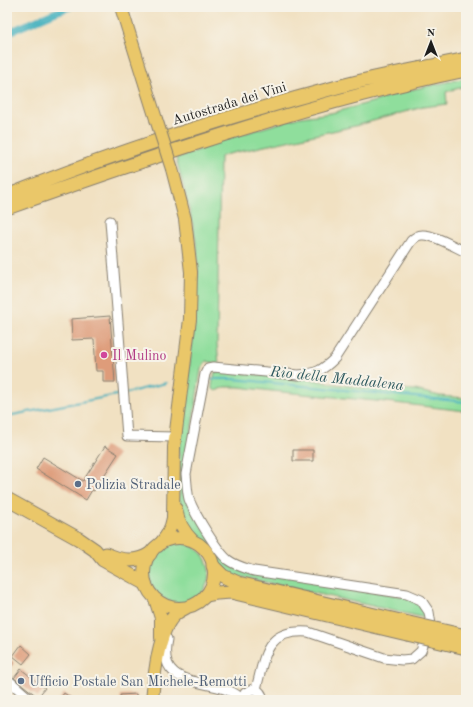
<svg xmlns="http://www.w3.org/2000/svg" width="473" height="707" viewBox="0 0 473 707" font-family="'Old Standard TT',serif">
<rect width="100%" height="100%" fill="#f7f3e8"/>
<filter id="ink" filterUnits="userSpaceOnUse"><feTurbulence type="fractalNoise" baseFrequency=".025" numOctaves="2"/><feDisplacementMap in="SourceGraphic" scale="8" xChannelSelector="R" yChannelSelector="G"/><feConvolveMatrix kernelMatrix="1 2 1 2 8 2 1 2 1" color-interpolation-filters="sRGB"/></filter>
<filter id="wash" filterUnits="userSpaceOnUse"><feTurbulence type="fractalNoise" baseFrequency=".012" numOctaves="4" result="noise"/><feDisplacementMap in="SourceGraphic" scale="16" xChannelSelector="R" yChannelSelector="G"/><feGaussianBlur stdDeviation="0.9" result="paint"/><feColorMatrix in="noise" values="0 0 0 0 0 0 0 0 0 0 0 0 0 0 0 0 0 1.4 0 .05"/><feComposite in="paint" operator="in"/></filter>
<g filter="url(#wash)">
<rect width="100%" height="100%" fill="#f1e1c2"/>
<path fill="#8fde9c" stroke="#567d5c" d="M466 78V86L446 92 447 104 423 107 355 126 224 155 220 158 217 344 219 364 206 361 201 369 185 471V488L231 565 405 597C416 601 424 605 426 618L233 575 220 567 209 547 190 533 179 511V449L193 338 198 272 197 248 192 221 176 158 202 149 208 144 300 117 331 113 376 101 400 92Z
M226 371 285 378 315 380 328 383 364 388 400 389 415 390 440 396 466 398V411L386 402 272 391 239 387H224L216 391 213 389 212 385 215 372Z
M149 573a30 30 0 1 1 60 0a30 30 0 1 1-60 0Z"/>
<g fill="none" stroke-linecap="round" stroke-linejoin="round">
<path stroke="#42b0be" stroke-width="2" d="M208 379H233L466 402
M126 393 166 383
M7 416 122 394"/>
<path stroke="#42b0be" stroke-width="7" d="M7 33 56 12 70 7"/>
</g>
<g id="blocks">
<path fill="#de9c7a" d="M110 316 115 382H103V371H96L94 339 72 340 71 319Z
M105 446 118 454 94 491 92 490 86 500 36 469 43 457 83 481Z
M293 450H313V461H293Z
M21 645 31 654 23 664 13 656Z
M9 658 14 663 7 671V661Z
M21 669 45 688 38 697 14 678Z
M64 693 74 700H59Z
M136 694 137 699 121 700 120 695Z"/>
</g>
</g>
<g filter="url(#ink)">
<use href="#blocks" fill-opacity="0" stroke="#867e6f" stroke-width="1"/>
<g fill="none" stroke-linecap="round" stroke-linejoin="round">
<defs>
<path id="minor" d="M110 221 127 436 175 437
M167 639C155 695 218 674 243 700
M7 679 31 700
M256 689C265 656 265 629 308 632L384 658 402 660 412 659 421 651 431 625 429 612 421 600 407 594 254 571C245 568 236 566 228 560 217 551 194 513 189 499 187 491 187 482 186 474L205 374 208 368 213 367 298 375C316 374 323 370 335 358L411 241C414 238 417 235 422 235 433 234 455 247 466 252
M244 700 245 693 253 689C259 690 263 694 262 700"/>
<path id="major" d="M121 7 156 119
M176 509C178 522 183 531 193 541
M144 573a35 35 0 1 1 70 0a35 35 0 1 1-70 0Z
M158 546C166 537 171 530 173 518L174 447 190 319 191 272 185 219 172 169
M155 599 161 618V638
M152 700C154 678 158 630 175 615 178 612 182 610 186 608"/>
<path id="highway" d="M7 196C116 152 228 116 341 86 382 75 425 68 466 59
M7 208C157 155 311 102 466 70
M7 499 79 539 95 550 103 560 145 583
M106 554C122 561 135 563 150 554
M213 566 223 576 238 583 409 623
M207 595 217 593 231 592 407 634"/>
</defs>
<use href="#minor" stroke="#867e6f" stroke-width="11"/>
<use href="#major" stroke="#867e6f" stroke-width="14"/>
<use href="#highway" stroke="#867e6f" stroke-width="15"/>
<use href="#minor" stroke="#fff" stroke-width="9"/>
<use href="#major" stroke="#eac769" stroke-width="12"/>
<use href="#highway" stroke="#eac769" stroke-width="13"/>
<defs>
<path id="major-bridge" d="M156 119 172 169"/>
<path id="highway-bridge" d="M409 623 466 636
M407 634 466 648"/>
</defs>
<use href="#major-bridge" stroke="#867e6f" stroke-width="14" stroke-linecap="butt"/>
<use href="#highway-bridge" stroke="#867e6f" stroke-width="15" stroke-linecap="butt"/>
<use href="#major-bridge" stroke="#eac769" stroke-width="12"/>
<use href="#highway-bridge" stroke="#eac769" stroke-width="13"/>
</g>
</g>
<circle fill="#d1479c" stroke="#f7f3e8" stroke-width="1.5" cx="104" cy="355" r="4"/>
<g fill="#5c6f8a" stroke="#f7f3e8" stroke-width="1.5">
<circle cx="78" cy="484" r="4"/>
<circle cx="21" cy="681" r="4"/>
</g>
<g text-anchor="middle" stroke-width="4" stroke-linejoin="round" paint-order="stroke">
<g font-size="14" fill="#1c1c1c" stroke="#f7f3e8">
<text transform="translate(229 103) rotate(-17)" y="5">Autostrada dei Vini</text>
</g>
<g font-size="14" fill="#b23c85" stroke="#f7f3e8" text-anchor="start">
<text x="112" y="360">Il Mulino</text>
</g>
<g font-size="14" fill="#4e5e75" stroke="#f7f3e8" text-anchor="start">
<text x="86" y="489">Polizia Stradale</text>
<text x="29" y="686">Ufficio Postale San Michele-Remotti</text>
</g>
<g font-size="15" font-style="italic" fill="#2b575d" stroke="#f7f3e8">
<text transform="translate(337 378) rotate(6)" y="5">Rio della Maddalena</text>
</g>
</g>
<rect width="473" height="707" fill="none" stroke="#f7f3e8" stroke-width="24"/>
<g transform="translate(431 42)" stroke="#f7f3e8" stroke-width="3" paint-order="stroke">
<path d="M0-3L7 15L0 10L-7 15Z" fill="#1c1c1c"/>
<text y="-6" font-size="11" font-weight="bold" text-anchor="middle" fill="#1c1c1c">N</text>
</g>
</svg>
